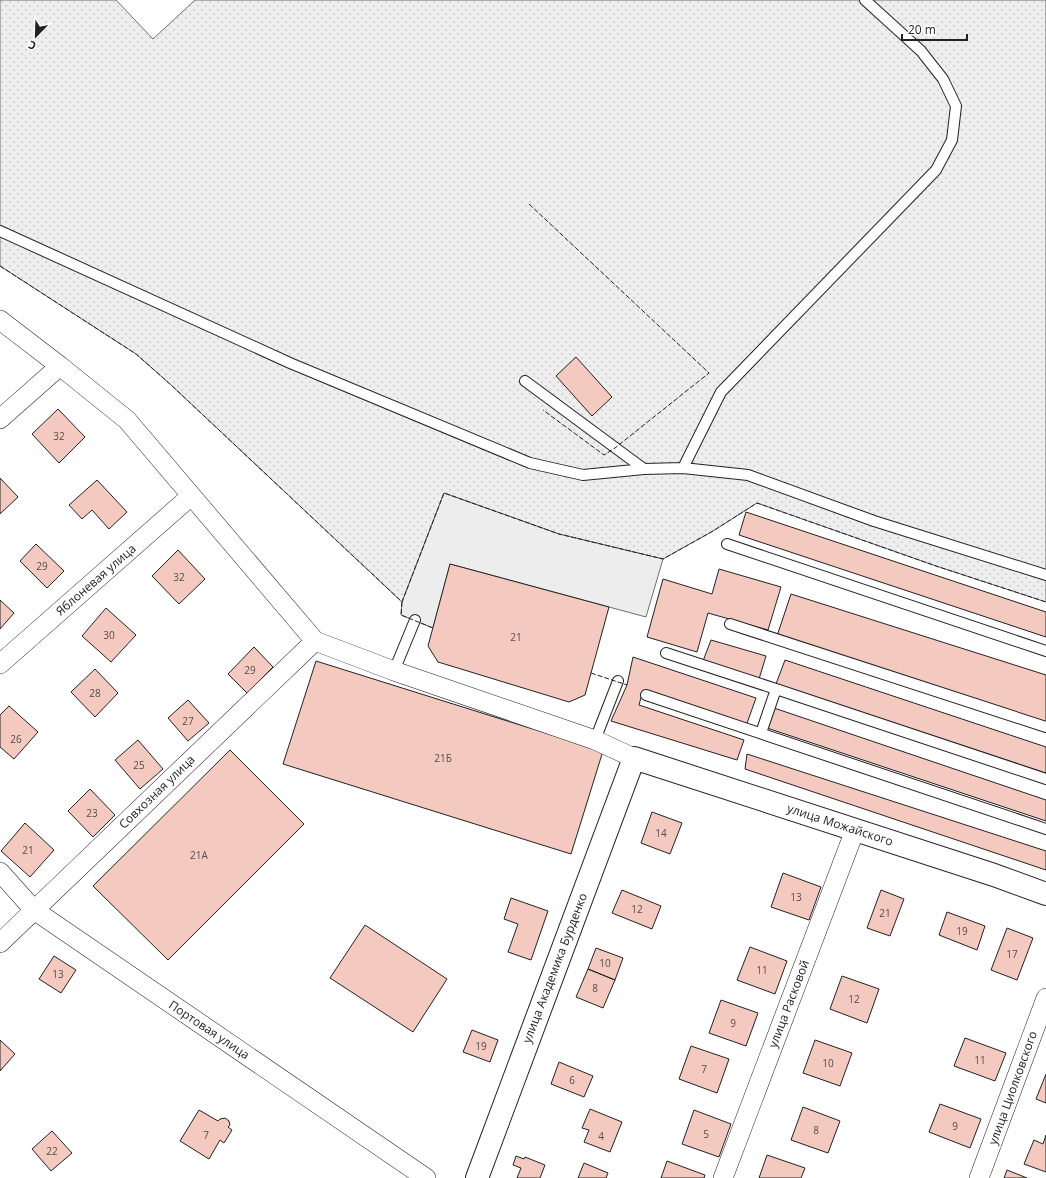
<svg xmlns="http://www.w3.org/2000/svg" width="1046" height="1178" viewBox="0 0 1046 1178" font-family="'Open Sans',sans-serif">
<defs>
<pattern id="grass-dots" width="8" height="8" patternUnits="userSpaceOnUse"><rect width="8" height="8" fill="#eee"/><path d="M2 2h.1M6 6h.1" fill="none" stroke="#ccc" stroke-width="1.8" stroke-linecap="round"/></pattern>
</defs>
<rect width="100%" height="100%" fill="#fff"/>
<path fill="url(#grass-dots)" stroke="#6f6f6f" d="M0 0H116L153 39 195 0H1046V602L936 566 757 503 713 531 663 559 559 534 444 493 402 602 170 384 136 354 0 266Z"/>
<path fill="#ededed" stroke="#6f6f6f" d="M444 493 559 534 663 559 646 617 450 564 433 628 401 615 402 602Z"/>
<path fill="#f3c9c0" stroke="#222" d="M576 357 612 397 592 416 556 376Z
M58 409 85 437 59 463 32 434Z
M0 478 18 497 0 514Z
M97 480 127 512 109 529 92 510 82 519 69 505Z
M746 512 1046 612V637L739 535Z
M36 544 64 571 47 588 20 561Z
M178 550 205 579 179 604 152 576Z
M450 564 609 607 585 695 569 702 438 662 428 646Z
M719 569 781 587 768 630 708 613 697 652 647 637 663 579 712 594Z
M791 594 1046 675V722L777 636Z
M0 600 14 613 0 629Z
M106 608 136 635 111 662 82 636Z
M711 640 766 656 759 679 703 661Z
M254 647 273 667 247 693 228 674Z
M633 657 756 698 746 726 643 690 639 705 744 740 737 760 611 721 627 685Z
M785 660 1046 747V773L776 684Z
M316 661 603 751 571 854 283 764Z
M95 669 118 693 95 717 71 692Z
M188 700 209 723 188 741 168 718Z
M9 706 38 732 14 759 0 747V715Z
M774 708 1046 800V821L767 728Z
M138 740 163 769 140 789 115 760Z
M230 750 304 824 168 960 93 886Z
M747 754 1046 851V870L745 769Z
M90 789 115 815 93 837 68 811Z
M652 812 682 823 670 854 641 843Z
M25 823 54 850 30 877 1 851Z
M783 873 821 887 809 920 771 907Z
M622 890 661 906 652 929 612 913Z
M881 890 904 899 890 936 867 928Z
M511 898 548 911 531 960 508 952 518 924 504 919Z
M947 912 985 926 977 950 939 935Z
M365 925 447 979 413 1032 330 978Z
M1007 928 1033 938 1017 980 991 970Z
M750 947 787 961 775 994 737 980Z
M596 948 623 958 615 980 588 969Z
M54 956 76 970 61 993 39 979Z
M588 969 615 980 603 1008 576 997Z
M842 976 879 989 867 1023 830 1009Z
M721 1000 758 1013 746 1046 709 1033Z
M472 1030 498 1040 490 1062 463 1052Z
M965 1038 1006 1053 995 1081 954 1066Z
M0 1040 15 1054 0 1071Z
M815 1040 852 1053 840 1086 803 1073Z
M691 1046 729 1059 717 1093 679 1079Z
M559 1062 593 1076 584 1097 551 1084Z
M1046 1074V1103L1036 1099Z
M940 1104 981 1119 970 1148 929 1132Z
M803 1107 840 1121 828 1153 791 1140Z
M590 1109 622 1122 610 1152 584 1142 589 1130 582 1128Z
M199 1110 218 1121 220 1119 225 1118 229 1121 230 1125 228 1127 232 1130 224 1143 220 1140 209 1159 180 1141Z
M694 1110 731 1124 719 1157 682 1144Z
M52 1131 72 1153 51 1171 32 1149Z
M1046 1135V1172L1024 1164 1034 1140 1043 1144Z
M767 1155 805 1168 801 1178H759Z
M516 1156 524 1159 525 1157 545 1165 540 1178H517L521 1168 513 1165Z
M667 1161 705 1175 704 1178H661Z
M584 1163 608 1173 606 1178H578Z
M1007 1170 1027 1178H1004Z"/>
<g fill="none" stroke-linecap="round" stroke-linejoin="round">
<defs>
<path id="lane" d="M0 231 290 363 530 463 583 475 644 469 683 468 748 475 874 521 1046 575
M525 381 644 469
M683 468 721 392 936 170 952 140 956 106 943 79 921 51 865 0
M727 544 1046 651
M730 624 1046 727
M666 653 776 689 1046 779
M394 671 415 620
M646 695 1046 829
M761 733 776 689
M595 740 618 681"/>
<path id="street" d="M0 320 60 366 127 420 315 641 394 671 595 740 634 758
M0 419 60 366
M0 664 191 496
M0 872 34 910 426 1178
M0 943 315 641
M723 1178 855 830
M979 1178 1046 998"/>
<path id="secondary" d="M477 1178 634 758 994 875 1046 894"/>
</defs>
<use href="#lane" stroke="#222" stroke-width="12"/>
<use href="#street" stroke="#222" stroke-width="20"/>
<use href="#secondary" stroke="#222" stroke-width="24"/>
<use href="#lane" stroke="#fff" stroke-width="10"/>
<use href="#street" stroke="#fff" stroke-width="19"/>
<use href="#secondary" stroke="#fff" stroke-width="22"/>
<path stroke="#222" stroke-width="1" stroke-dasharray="5 2" stroke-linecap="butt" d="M529 204 709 373 615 448 604 455 543 410
M0 266 136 354 170 384 402 602 444 493 559 534 663 559 713 531 757 503 936 566 1046 602
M402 602 401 615 433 628
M591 673 627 685"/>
</g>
<g text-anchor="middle" stroke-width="3" stroke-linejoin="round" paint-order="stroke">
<g font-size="10" fill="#564c4a">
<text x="59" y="440">32</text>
<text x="42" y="570">29</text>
<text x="179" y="581">32</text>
<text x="109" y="639">30</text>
<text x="516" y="641">21</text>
<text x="250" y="674">29</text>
<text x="95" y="697">28</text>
<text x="188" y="725">27</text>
<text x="16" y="743">26</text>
<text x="443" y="762">21Б</text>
<text x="139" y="769">25</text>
<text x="92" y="817">23</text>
<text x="661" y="837">14</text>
<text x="28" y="854">21</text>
<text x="199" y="859">21А</text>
<text x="796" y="901">13</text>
<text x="637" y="913">12</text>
<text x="885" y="917">21</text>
<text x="962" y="935">19</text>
<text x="1012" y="958">17</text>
<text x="605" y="967">10</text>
<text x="762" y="974">11</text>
<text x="58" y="978">13</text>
<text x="595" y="992">8</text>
<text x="854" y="1003">12</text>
<text x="733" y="1027">9</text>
<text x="481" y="1050">19</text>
<text x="980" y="1064">11</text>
<text x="828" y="1067">10</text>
<text x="704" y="1073">7</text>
<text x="572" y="1084">6</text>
<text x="955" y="1130">9</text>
<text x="816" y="1134">8</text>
<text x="706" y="1138">5</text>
<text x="206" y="1139">7</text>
<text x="601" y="1140">4</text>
<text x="52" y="1155">22</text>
</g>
<g font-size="12" fill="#222" stroke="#fff">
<text transform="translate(96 580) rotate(-41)" y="4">Яблоневая улица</text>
<text transform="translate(157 792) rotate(-44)" y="4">Совхозная улица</text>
<text transform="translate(840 825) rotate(18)" y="4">улица Можайского</text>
<text transform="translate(555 968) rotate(-69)" y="4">улица Академика Бурденко</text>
<text transform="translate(789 1004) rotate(-69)" y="4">улица Расковой</text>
<text transform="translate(209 1030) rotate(34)" y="4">Портовая улица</text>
<text transform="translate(1013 1088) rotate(-70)" y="4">улица Циолковского</text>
</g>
</g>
<g transform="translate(36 36) rotate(203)" stroke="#ffffff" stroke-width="3" paint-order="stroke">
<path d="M0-3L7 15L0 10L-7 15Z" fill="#222222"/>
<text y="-6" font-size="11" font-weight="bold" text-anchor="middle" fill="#222222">С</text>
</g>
<path d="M902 34v6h65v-6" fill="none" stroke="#222222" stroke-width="2"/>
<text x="908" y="34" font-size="12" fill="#222222" stroke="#ffffff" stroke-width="3" paint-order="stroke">20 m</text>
</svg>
